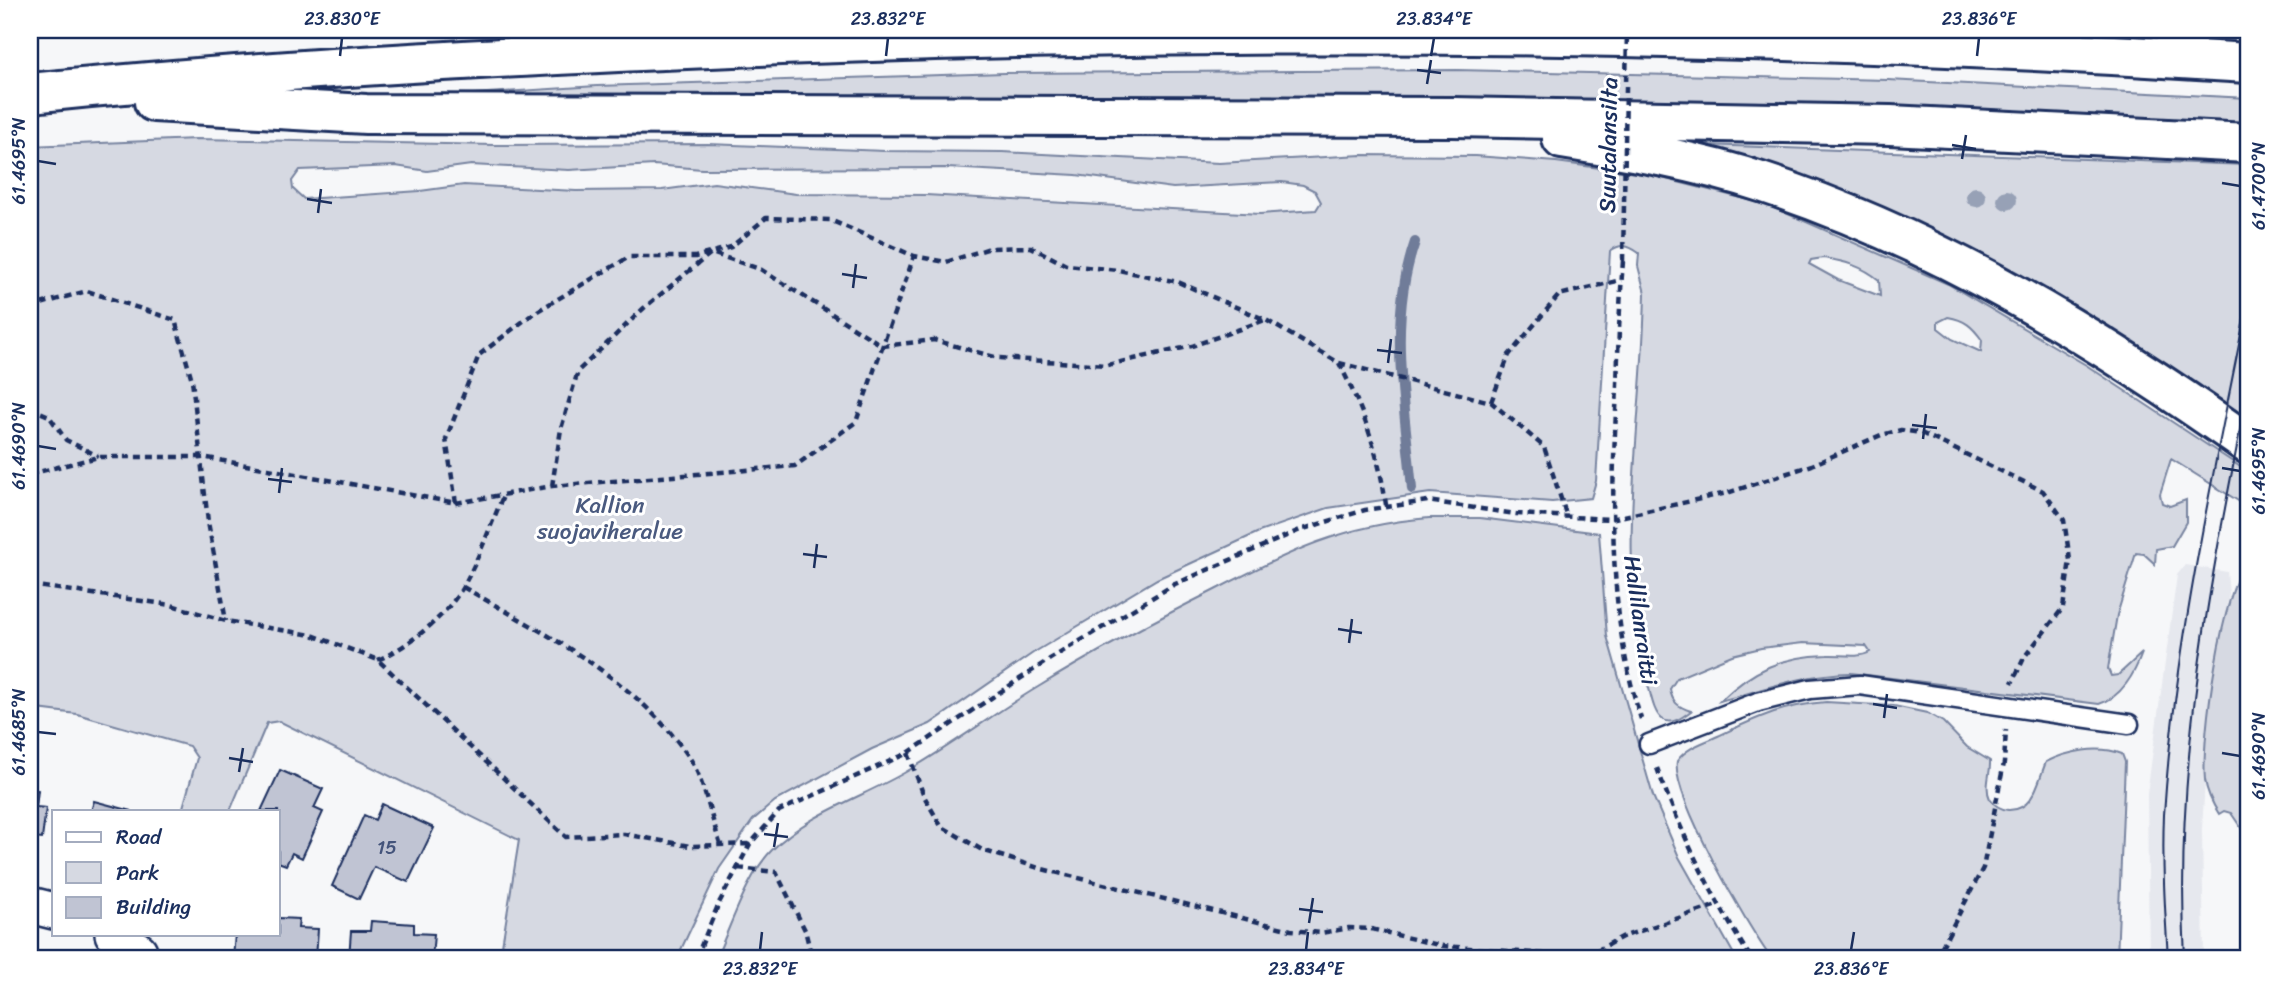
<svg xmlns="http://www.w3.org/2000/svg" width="2278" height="988" viewBox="0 0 2278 988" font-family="Sriracha,sans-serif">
<rect width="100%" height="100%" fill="#f6f7f9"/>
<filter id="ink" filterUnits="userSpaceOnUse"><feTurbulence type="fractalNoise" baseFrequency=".0143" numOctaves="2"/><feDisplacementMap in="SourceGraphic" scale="14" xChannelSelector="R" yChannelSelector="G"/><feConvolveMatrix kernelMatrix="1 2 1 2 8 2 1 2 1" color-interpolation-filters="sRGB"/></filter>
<g filter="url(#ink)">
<path fill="#e6e8ee" d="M2185 565 2227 572 2229 594 2209 718 2202 829 2204 958H2149L2147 794 2177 575Z"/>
<path fill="#d6d9e2" stroke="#7884a0" stroke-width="2" fill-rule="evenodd" d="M2159 30H2248V35Z
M1457 70 1888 80 2248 98V126L1935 111 1610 101 456 95 597 86 1004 73Z
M196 139 495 145 708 144 885 151 1002 152 1219 163 1362 155 1475 156 1556 162 1650 175 1765 204 1948 284 2086 365 2248 472V507L2171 459 2160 494 2162 503 2170 506 2186 500V522L2172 546 2156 549 2155 564 2144 554 2136 553 2117 615 2108 669 2111 676 2118 675 2142 653C2135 673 2121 698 2099 704L1851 673C1804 674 1765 689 1720 701 1752 670 1783 656 1827 655 1840 654 1858 659 1870 652L1866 646 1803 643 1761 648 1732 655 1677 678 1670 689C1672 702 1678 707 1691 711 1683 717 1671 726 1662 719 1653 712 1651 694 1648 685 1614 557 1643 423 1645 293L1638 266 1639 253C1628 245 1621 243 1610 251L1596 481 1591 498 1552 502 1430 493 1328 508 1259 532 1157 579 1033 653 930 724 872 749 775 801 753 820 719 869 677 958H500L519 840 279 721 267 723 230 811H182L197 758 189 746 77 714 30 708V146ZM471 165 569 170 654 165 702 169 947 168 1076 175 1173 188 1282 182 1303 185 1315 191 1321 202 1316 210 1260 214 926 195 796 194 714 183 662 190 576 191 464 185 420 191 304 199 293 189 292 181 300 170 396 166 427 171ZM1823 258C1844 261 1862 266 1879 280L1880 296 1838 280 1809 264 1811 260ZM1948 317C1965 320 1972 326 1982 340L1981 352 1952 339 1938 328V322Z
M1650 143 2248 165V423L2156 359Z
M1429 518H1480L1599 533 1607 636 1653 796 1679 857 1736 958H716C731 926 747 875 772 850 808 814 860 798 904 773 950 747 993 714 1038 687 1095 652 1155 620 1215 590 1290 551 1343 525 1429 518Z
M2248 559V838L2231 813 2224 811 2219 814C2212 803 2207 793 2205 780 2201 737 2222 590 2248 559Z
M1826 702 1894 706 1927 713 1943 722 1967 747 1990 761C1991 774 1984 786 1990 799 1994 805 2001 809 2008 810 2034 811 2038 781 2046 762 2068 751 2098 745 2122 754L2125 762 2117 958H1771C1748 927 1671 795 1677 761 1687 747 1703 743 1718 736 1759 717 1780 706 1826 702Z"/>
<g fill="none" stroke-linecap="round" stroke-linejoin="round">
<path stroke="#707c99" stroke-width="10" d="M1412 489C1405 407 1387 322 1415 242"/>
</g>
<path fill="#c0c4d3" stroke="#1b2f5e" stroke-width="2" d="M280 770 323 789 314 808 323 812 302 858 292 853 286 865 278 862V811H261Z
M30 789 38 790 36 807 46 808 42 839 34 838 31 857Z
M94 801 132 811H91Z
M382 804 434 828 408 882 374 867 359 899 332 886 364 815 375 820Z
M278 918 299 919 298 928 318 929 316 958H233L235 934H278Z
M371 921 414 924V933L434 934 432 958H349L351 931H370Z"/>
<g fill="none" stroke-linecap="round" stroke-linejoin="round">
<defs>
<path id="service" d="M1649 744 1758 702 1810 689 1860 685 2129 724"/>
<path id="minor" d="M30 905 54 911
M113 934 139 951"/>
<path id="motorway" d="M30 93C289 67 549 54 809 44 1289 27 1769 32 2248 63
M154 102 366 114 1453 117 1890 125 2248 143
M1562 139C1630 150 1698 161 1764 183 1940 241 2098 338 2248 444"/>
</defs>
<use href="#service" stroke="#1b2f5e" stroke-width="23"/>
<use href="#minor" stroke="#1b2f5e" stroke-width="40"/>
<use href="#motorway" stroke="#1b2f5e" stroke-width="44"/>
<path stroke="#1b2f5e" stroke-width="4.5" stroke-dasharray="7 5" stroke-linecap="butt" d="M1623 261C1619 311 1618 361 1616 411 1611 515 1609 620 1641 719
M30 307 87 291 175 320 192 380 208 522 226 621
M1339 363C1363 409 1379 453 1386 505
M1491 402 1509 355 1559 295 1621 280
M30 408 49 416 66 440 98 456
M30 474 98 457H202L456 503 552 486 795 466 856 422 914 256
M552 486 561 429 578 371 644 308 711 253 760 269 883 346 934 340 998 358 1107 365 1192 346 1265 320
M456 503 446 439 479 355 534 313 629 257H695L731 247 766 218 830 220 914 256 946 262 990 248 1031 247 1066 265 1118 270 1178 282 1266 320 1339 363 1491 402 1544 447 1567 517
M30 585 171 605 226 621 312 635 378 660 566 837 624 834 690 846 750 844
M463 587C545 634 634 677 689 757 703 777 711 818 720 843
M378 660C409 646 448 615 464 585 480 556 491 524 504 494
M908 753 924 796 941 826 982 850 1042 869 1291 930 1321 933 1349 928 1371 929 1443 946 1569 956 1594 952 1622 937 1717 905
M1657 768C1682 835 1712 898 1751 958
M738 868 776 872 805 930 812 958
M696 958 719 903 750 844 779 811 908 753 1050 659 1175 584 1300 530 1365 510 1428 501 1516 514 1611 519 1727 493 1812 465 1881 435 1901 430 1921 433 2043 491 2064 520 2070 560 2063 608 2025 656 2012 683
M1936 958 1983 868 2004 763 2006 730"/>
<use href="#service" stroke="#fff" stroke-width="18"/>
<use href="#minor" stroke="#fff" stroke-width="35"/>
<use href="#motorway" stroke="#fff" stroke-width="38"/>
<path stroke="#1b2f5e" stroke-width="2" d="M2168 958C2165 911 2162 862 2164 815 2175 641 2215 469 2248 299
M2185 958C2174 764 2210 580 2248 391"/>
<path stroke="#1b2f5e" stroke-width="4.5" stroke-dasharray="7 5" stroke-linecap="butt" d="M1623 261 1627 30"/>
</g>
<g fill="#97a1b6">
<circle cx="1976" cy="197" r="10"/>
<circle cx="2007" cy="200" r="10"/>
</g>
</g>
<path fill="none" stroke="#1b2f5e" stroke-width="2.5" d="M340 56 342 38M886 56 888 38M1431 56 1434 38M1977 56 1979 38M1417 70 1441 73M1427 84 1431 60M1952 145 1976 149M1962 159 1966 135M38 161 56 164M2222 183 2240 186M307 199 332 203M318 213 321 189M842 274 867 278M853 288 856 264M1377 350 1402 353M1388 363 1391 339M1912 425 1937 428M1923 439 1926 414M38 446 56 449M2222 468 2240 471M268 479 292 482M279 493 282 468M803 554 827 557M814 568 817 544M1338 629 1362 633M1349 643 1352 619M1873 704 1897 708M1884 718 1887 694M38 732 56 734M2222 753 2240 756M229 758 253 762M239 772 243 748M764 834 788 837M774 847 778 823M1299 909 1323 912M1309 923 1313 898M760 950 762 932M1306 950 1308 932M1851 950 1854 932"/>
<g text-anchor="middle" stroke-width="6" stroke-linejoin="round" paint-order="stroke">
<g font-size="19" fill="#44547b">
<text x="387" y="854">15</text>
</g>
<g font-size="23" fill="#1b2f5e" stroke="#fff">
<text transform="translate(1608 145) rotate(-89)" y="8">Suutalansilta</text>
<text transform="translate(1641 620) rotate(82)" y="8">Hallilanraitti</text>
</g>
<g font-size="23" fill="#4a5a7f" stroke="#fff">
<text x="610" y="513">Kallion<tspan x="610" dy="26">suojaviheralue</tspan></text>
</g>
</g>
<rect width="2278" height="988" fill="none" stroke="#fff" stroke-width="77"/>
<rect x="52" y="810" width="228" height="126" fill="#ffffff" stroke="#a4acbf" stroke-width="2"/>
<rect x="66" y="832" width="35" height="10" fill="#ffffff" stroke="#a4acbf" stroke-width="2"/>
<text x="116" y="844" font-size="21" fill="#1b2f5e">Road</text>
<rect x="66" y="862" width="35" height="21" fill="#d6d9e2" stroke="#a4acbf" stroke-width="2"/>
<text x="116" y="880" font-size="21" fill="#1b2f5e">Park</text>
<rect x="66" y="897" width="35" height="21" fill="#c0c4d3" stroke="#a4acbf" stroke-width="2"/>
<text x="116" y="914" font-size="21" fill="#1b2f5e">Building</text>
<rect x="38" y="38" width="2202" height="912" fill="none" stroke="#1b2f5e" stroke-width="2.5"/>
<g font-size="18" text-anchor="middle" fill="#1b2f5e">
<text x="342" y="25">23.830°E</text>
<text x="888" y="25">23.832°E</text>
<text x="1434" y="25">23.834°E</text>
<text x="1979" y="25">23.836°E</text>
<text transform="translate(19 161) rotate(-90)" y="6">61.4695°N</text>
<text transform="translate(2259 186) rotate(-90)" y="6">61.4700°N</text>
<text transform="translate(19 446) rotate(-90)" y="6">61.4690°N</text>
<text transform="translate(2259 471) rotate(-90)" y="6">61.4695°N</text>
<text transform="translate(19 732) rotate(-90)" y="6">61.4685°N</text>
<text transform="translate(2259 756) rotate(-90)" y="6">61.4690°N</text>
<text x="760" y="975">23.832°E</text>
<text x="1306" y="975">23.834°E</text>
<text x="1851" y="975">23.836°E</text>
</g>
</svg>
